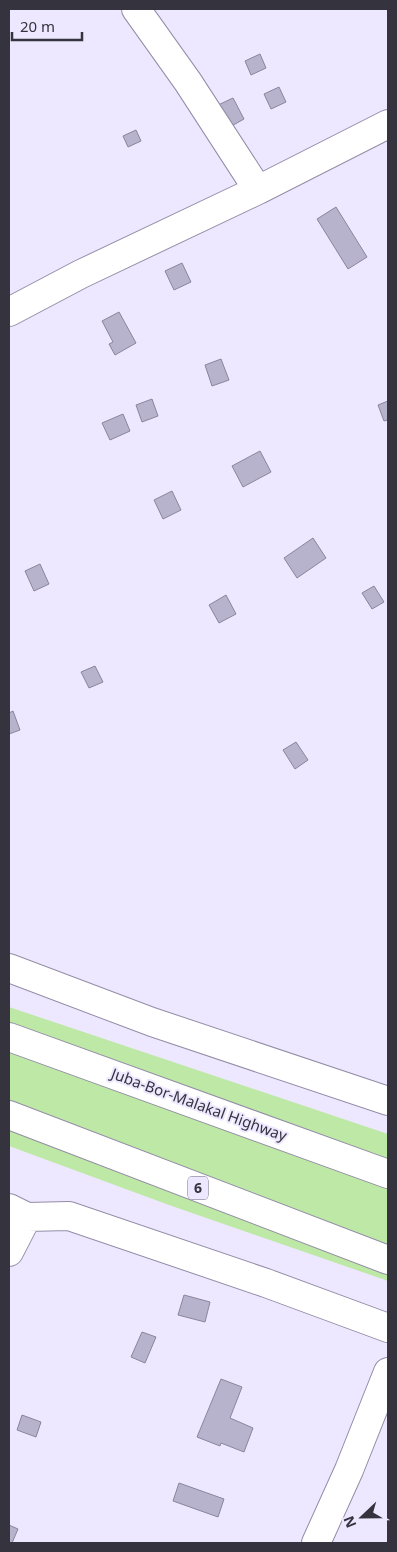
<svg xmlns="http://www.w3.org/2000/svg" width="397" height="1552" viewBox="0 0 397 1552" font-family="'Noto Sans',sans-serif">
<rect width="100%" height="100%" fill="#ede8ff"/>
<path fill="#bee8a5" d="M9 1007 388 1134V1281L169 1205 9 1146Z"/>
<path fill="#b8b3cd" stroke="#8a859e" d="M260 54 266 68 251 75 245 61Z
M279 87 286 102 271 109 264 94Z
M233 98 244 119 228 128 216 106Z
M136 130 141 141 128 147 123 136Z
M336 207 367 257 348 269 317 219Z
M182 263 191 282 174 290 165 271Z
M119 312 136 343 115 355 109 344 113 342 102 321Z
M221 359 229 380 212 386 205 365Z
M152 399 158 416 142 422 136 405Z
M388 401V420L384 421 378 405Z
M123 414 130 431 110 440 102 423Z
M260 451 271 472 243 487 232 466Z
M172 491 181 510 163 519 154 500Z
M313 538 326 558 297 578 284 558Z
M40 564 49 584 34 591 25 571Z
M374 586 384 602 372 609 362 593Z
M226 595 236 614 219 623 209 605Z
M95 666 103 682 89 688 81 672Z
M13 711 20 730 9 734V713Z
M296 742 308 760 295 769 283 750Z
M184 1295 210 1302 205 1322 178 1315Z
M142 1332 156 1337 145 1363 131 1357Z
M221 1379 242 1387 230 1418 253 1428 244 1452 221 1443 220 1446 197 1437Z
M22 1415 41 1422 36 1437 17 1430Z
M179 1483 224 1499 218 1517 173 1501Z
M9 1525 18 1529 12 1543H9Z"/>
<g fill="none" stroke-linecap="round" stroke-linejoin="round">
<defs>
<path id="street" d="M136 9 188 82 258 190
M9 312 81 274 258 190 388 124
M9 968 152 1022 388 1101
M9 1208 27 1217 69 1216 266 1283 388 1328
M9 1252 27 1217
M316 1543 349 1470 388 1372"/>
<path id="highway" d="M9 1037 388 1174
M9 1115 388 1260"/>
</defs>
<use href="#street" stroke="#938da6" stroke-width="30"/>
<use href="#highway" stroke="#938da6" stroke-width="30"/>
<use href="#street" stroke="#fff" stroke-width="28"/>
<use href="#highway" stroke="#fff" stroke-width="28"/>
</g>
<g text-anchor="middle" stroke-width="4" stroke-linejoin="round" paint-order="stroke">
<rect fill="#ede8ff" stroke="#6c6978" stroke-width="1" x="188" y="1176.5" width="20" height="23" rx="4"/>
<g font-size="14" font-weight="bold" fill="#35333e">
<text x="198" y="1193">6</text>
</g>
<g font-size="15" fill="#35333e" stroke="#ede8ff">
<text transform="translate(199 1105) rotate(20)" y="5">Juba-Bor-Malakal Highway</text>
</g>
</g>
<rect width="397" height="1552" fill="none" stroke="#35333e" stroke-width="20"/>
<g transform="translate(362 1517) rotate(248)" stroke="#ede8ff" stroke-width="4" paint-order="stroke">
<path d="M0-4L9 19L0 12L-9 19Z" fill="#35333e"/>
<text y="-8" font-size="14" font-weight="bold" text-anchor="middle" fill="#35333e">N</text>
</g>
<path d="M12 32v8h70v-8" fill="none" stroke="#35333e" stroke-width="2.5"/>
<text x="20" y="32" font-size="15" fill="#35333e" stroke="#ede8ff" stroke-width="4" paint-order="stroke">20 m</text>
</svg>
